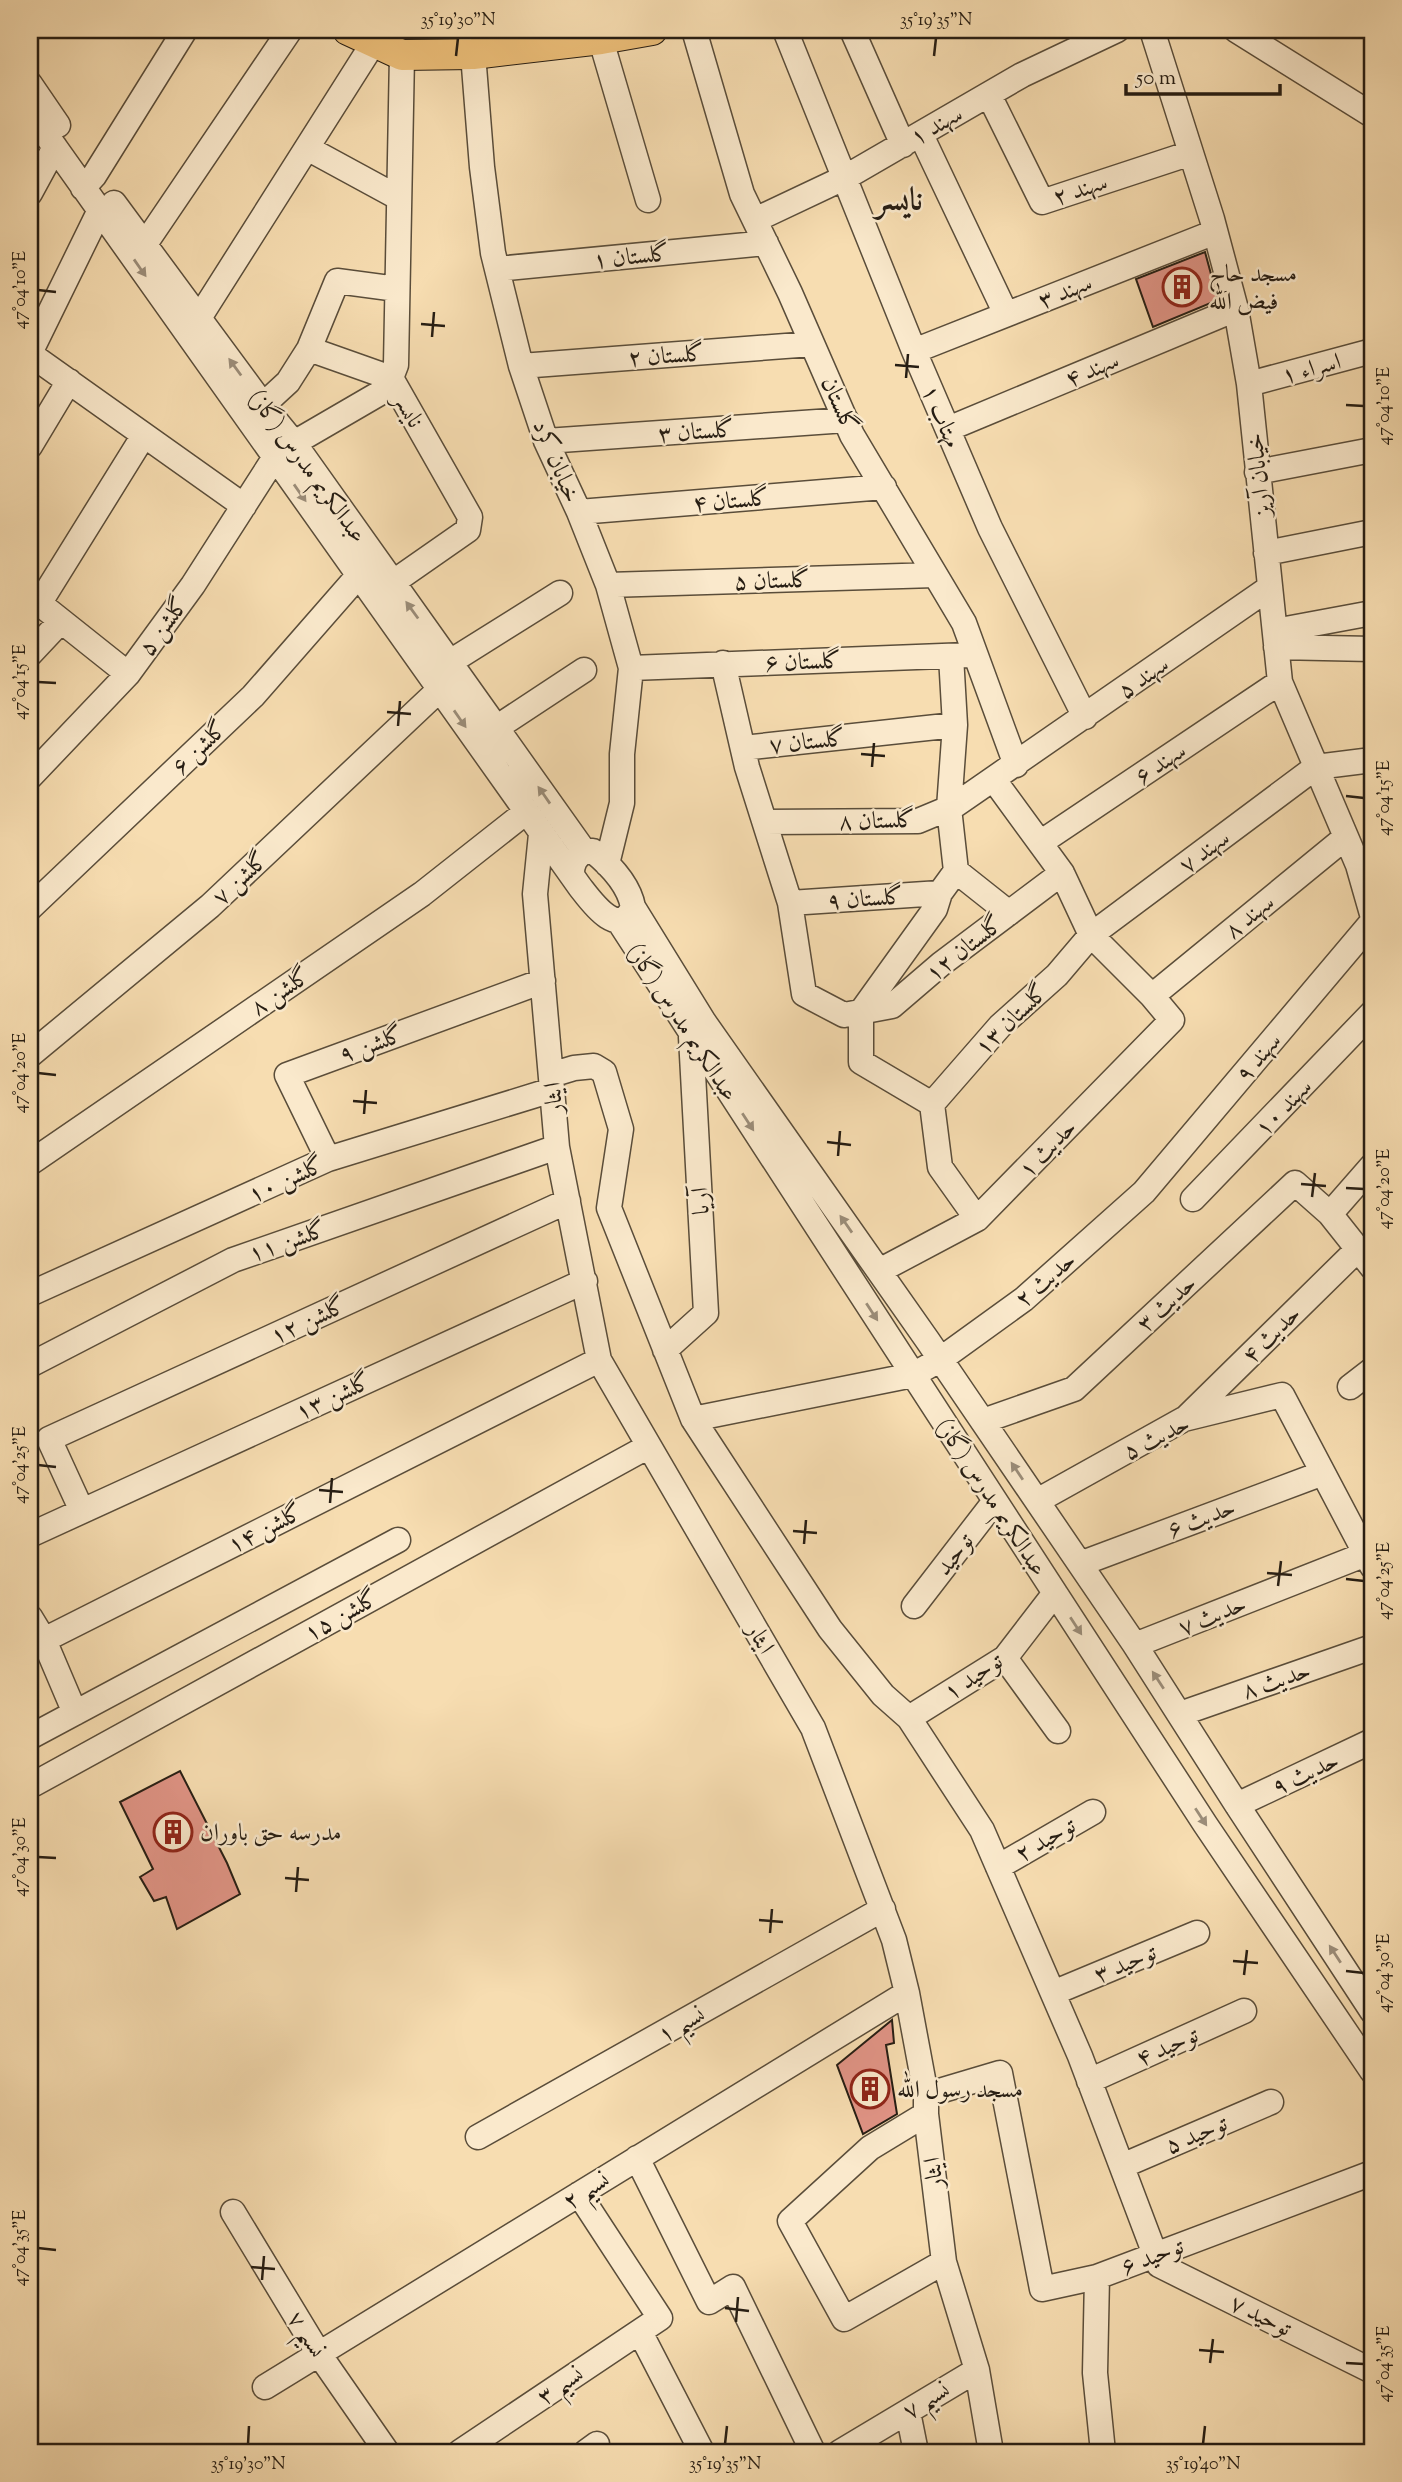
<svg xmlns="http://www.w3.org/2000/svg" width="1402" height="2482" viewBox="0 0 1402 2482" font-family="'Sorts Mill Goudy',Amiri,serif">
<rect width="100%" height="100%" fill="#f7ddb1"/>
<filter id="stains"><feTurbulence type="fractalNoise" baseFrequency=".00286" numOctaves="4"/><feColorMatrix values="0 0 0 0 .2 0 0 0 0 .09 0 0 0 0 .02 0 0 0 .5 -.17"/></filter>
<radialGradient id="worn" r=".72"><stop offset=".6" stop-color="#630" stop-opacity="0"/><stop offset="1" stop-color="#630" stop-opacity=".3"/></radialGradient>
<path fill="#e19486" stroke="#261d13" stroke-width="2" d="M1205 252 1218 300 1153 327 1136 279Z
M180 1771 227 1863 240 1894 177 1929 166 1897 154 1901 140 1877 153 1869 120 1802Z
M892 2020 894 2043 886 2045 897 2114 863 2134 837 2065Z"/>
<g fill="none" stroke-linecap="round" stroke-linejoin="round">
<defs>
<path id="minor" d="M467 30 473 54 482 167 493 253 521 366 546 441 579 512 608 585 631 668 622 754V803L607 864
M598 30 648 200
M694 30 742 194 790 293 852 435 964 623 1016 765
M785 30 914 351 990 528 1085 717
M852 30 903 145
M1152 30 1212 219 1236 309 1249 384 1280 682 1358 865 1372 914
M1236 30 1372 115
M30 84 58 125
M989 95 1042 202 1191 153
M30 112 580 887C591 901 619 941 633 907 629 885 610 865 593 851H584C576 858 572 862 572 874
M921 135 1006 314
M307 148 399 198
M83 188 94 176 185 30
M30 193 55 147
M114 203 263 405 294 443 584 851
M755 220 846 177 1022 75 1117 30
M145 244 290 30
M497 269 766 243
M199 318 374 42
M309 349 391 378 470 517 468 530 392 583
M914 351 1215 232
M30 353 100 210
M30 354 244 506
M521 366 812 344
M1249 384 1372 351
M263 405 288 382 309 349 337 281 397 289
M948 429 1236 309
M546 441 846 420
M30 446 69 381
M1257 472 1372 450
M579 512 884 487
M1266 553 1372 532
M608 585 935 575
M30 596 128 674
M39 604 144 435
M1275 631 1372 613
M1276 647 1372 649
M30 654 61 621
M450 662 560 593
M723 663 747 767 790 903 804 994 844 1015 892 1006 941 964 1062 873
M631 668 968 655
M496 728 584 670
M743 748 955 725
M30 777 128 674 193 585 275 457 294 443 380 393 391 378 396 365 402 55
M765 822 918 821 954 806 1269 588
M541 834 535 894 557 1147 599 1360 813 1728 894 1940 907 1993 926 2095V2114L944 2262 977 2370 991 2452
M1040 843 1280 682
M956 871 1009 913
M790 903 940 893
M633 907 704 1022 928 1341 1135 1645 1237 1805 1372 2011
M30 908 253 696 358 576
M618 920 1205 1824 1372 2071
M1152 996 1346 837
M861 1012 935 909 940 893 956 871 949 808 955 725 951 656
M861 1012V1062L932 1104
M30 1055 210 906 439 690
M551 1075 574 1068 594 1066 604 1072 621 1129 609 1208 693 1419 830 1629 883 1695 909 1718 982 1830 1080 2056 1159 2265 1372 2371
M932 1104 1000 1026 1057 975 1091 935 1316 767 1372 760
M932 1104 940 1167 977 1219
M328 1159 287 1075 543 981
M30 1163 422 894 526 812
M1193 1199 1372 1013
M1330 1214 1372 1166
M879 1271 977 1219 1172 1020 1152 996 1091 935 1062 873 994 780
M30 1294 328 1159 552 1090
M665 1350 706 1313 691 1037
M30 1365 233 1260 557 1147
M1350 1387 1372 1370
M1186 1418 1358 1249
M693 1419 913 1375 941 1359 1024 1299 1144 1192 1372 922
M983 1421 1074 1389 1295 1183 1330 1214 1372 1267
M1037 1501 1184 1419 1282 1395 1372 1566
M82 1511 49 1439 568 1201
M30 1535 585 1281
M1080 1564 1323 1473
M914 1606 995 1501
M30 1617 44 1640 75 1713
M1135 1645 1366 1554
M30 1647 599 1360
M1005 1658 1058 1731
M1180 1714 1372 1647
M909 1718 1005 1658 1055 1593
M30 1737 398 1540
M34 1784 649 1446
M1237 1805 1372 1741
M998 1867 1093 1812
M1053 1993 1197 1933
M1089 2081 1244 2011
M926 2095 1000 2073 1042 2289 1097 2277
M926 2114 870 2148 790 2221 844 2319 944 2262
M478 2137 883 1909
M637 2158 709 2302 733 2287 813 2452
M1122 2166 1271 2102
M233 2212 319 2354 387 2452
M640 2332 702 2452
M265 2387 907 1993
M908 2412 916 2452
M460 2452 660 2318 579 2194
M586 2452 597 2444
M840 2452 977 2370
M1103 2452 1095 2373 1097 2277 1372 2173"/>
<path id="major" d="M348 30 402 55 473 54 601 39 652 30"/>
</defs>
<use href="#minor" stroke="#5a4d3a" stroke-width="27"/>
<use href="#major" stroke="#261d13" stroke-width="32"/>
<use href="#minor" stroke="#fae9cc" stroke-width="24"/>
<use href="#major" stroke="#ecbe78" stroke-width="30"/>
</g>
<defs><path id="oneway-solid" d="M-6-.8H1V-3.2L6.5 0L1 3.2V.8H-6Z" transform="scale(1.75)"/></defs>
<g fill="#9b8d79">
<use href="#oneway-solid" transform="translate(140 268) rotate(55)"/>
<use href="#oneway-solid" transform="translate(235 367) rotate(-126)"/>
<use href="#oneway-solid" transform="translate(300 493) rotate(55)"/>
<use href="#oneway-solid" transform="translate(412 610) rotate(-126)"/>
<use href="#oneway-solid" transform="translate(460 719) rotate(55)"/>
<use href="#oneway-solid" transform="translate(544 795) rotate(-125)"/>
<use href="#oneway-solid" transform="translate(748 1122) rotate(57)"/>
<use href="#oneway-solid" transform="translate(846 1224) rotate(-125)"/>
<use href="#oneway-solid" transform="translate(872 1312) rotate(57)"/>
<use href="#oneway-solid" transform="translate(1017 1471) rotate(-124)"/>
<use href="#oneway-solid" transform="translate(1076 1626) rotate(57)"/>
<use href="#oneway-solid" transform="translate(1158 1680) rotate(-123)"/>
<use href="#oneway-solid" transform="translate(1201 1817) rotate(57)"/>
<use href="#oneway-solid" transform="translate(1335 1954) rotate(-123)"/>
</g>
<path fill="none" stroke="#261d13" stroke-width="2.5" d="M456 56 458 38M934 56 936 38M38 290 56 292M421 324 445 326M432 337 434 312M895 365 919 367M906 378 908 354M1346 405 1364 406M38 682 56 683M387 712 411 714M398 726 400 701M861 754 885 756M872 767 874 743M1346 796 1364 798M38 1073 56 1075M353 1101 377 1103M364 1114 366 1090M827 1142 851 1145M838 1156 840 1131M1301 1184 1326 1186M1346 1188 1364 1189M1312 1197 1315 1173M38 1465 56 1467M319 1490 343 1492M330 1503 332 1478M793 1531 817 1533M804 1544 806 1520M1267 1573 1292 1575M1346 1579 1364 1581M1278 1586 1281 1561M38 1857 56 1858M285 1878 309 1880M296 1892 298 1867M759 1920 783 1922M770 1933 772 1909M1233 1961 1258 1963M1346 1971 1364 1973M1244 1975 1247 1950M38 2248 56 2250M251 2267 275 2269M262 2280 264 2256M725 2308 749 2311M736 2322 738 2297M1199 2350 1224 2352M1210 2363 1213 2339M1346 2363 1364 2364M248 2444 249 2426M725 2444 727 2426M1203 2444 1205 2426"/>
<defs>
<symbol id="building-ring" viewBox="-11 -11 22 22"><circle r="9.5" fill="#fae9cc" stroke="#8f2418" stroke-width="1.5"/><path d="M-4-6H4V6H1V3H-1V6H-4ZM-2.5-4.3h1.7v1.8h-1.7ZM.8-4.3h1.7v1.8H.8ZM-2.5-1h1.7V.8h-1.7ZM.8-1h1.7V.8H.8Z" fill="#8f2418"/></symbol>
</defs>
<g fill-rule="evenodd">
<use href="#building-ring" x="1160" y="265" width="44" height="44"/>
<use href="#building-ring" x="151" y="1810" width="44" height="44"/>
<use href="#building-ring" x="848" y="2067" width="44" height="44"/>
</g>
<g text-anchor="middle" stroke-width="5" stroke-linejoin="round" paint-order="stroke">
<g font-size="24" fill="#261d13" stroke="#fae9cc">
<text transform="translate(936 125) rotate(-30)" y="8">سهند ۱</text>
<text transform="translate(1080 189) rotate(-18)" y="8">سهند ۲</text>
<text transform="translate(631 256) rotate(-6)" y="8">گلستان ۱</text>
<text transform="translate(1065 291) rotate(-22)" y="8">سهند ۳</text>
<text transform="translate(666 355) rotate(-4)" y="8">گلستان ۲</text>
<text transform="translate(1311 368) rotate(-15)" y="8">اسراء ۱</text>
<text transform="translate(1092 369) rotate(-23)" y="8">سهند ۴</text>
<text transform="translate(840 404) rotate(66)" y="8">گلستان</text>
<text transform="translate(409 410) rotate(60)" y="8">نایسر</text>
<text transform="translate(942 416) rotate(67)" y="8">مهتاب ۱</text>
<text transform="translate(696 431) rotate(-4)" y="8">گلستان ۳</text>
<text transform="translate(557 461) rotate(67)" y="8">خیابان کرد</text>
<text transform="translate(308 466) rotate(54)" y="8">عبدالکریم مدرس (گاز)</text>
<text transform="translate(1258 475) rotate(-96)" y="8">خیابان آریز</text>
<text transform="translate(731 500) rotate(-5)" y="8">گلستان ۴</text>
<text transform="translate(772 580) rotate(-2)" y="8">گلستان ۵</text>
<text transform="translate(163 626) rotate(-54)" y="8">گلشن ۵</text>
<text transform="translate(803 661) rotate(-2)" y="8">گلستان ۶</text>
<text transform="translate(1143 677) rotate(-35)" y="8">سهند ۵</text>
<text transform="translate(807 741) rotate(-6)" y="8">گلستان ۷</text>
<text transform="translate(199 747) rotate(-44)" y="8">گلشن ۶</text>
<text transform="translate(1160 763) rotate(-34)" y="8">سهند ۶</text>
<text transform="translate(877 820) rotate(-2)" y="8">گلستان ۸</text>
<text transform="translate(1204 851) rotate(-37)" y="8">سهند ۷</text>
<text transform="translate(240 878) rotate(-43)" y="8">گلشن ۷</text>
<text transform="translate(865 898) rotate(-4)" y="8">گلستان ۹</text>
<text transform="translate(1249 916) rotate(-39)" y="8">سهند ۸</text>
<text transform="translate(964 948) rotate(-38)" y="8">گلستان ۱۲</text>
<text transform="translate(280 991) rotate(-34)" y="8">گلشن ۸</text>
<text transform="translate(1011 1019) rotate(-44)" y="8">گلستان ۱۳</text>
<text transform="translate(683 1022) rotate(57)" y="8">عبدالکریم مدرس (گاز)</text>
<text transform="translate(371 1044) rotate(-20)" y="8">گلشن ۹</text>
<text transform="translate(1258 1057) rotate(-50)" y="8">سهند ۹</text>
<text transform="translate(553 1098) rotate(-95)" y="8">ایثار</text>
<text transform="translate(1283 1107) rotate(-46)" y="8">سهند ۱۰</text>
<text transform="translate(1047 1148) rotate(-46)" y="8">حدیث ۱</text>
<text transform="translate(286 1179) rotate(-24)" y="8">گلشن ۱۰</text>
<text transform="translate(700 1201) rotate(-93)" y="8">آریا</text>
<text transform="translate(287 1241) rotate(-19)" y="8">گلشن ۱۱</text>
<text transform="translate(1045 1279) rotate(-41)" y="8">حدیث ۲</text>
<text transform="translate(1166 1303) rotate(-43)" y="8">حدیث ۳</text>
<text transform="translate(308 1320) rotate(-25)" y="8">گلشن ۱۲</text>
<text transform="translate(1271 1334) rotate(-45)" y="8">حدیث ۴</text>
<text transform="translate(333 1396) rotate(-25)" y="8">گلشن ۱۳</text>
<text transform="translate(1156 1437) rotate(-27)" y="8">حدیث ۵</text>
<text transform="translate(992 1497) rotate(57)" y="8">عبدالکریم مدرس (گاز)</text>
<text transform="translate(1201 1518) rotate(-21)" y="8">حدیث ۶</text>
<text transform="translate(265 1528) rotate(-27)" y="8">گلشن ۱۴</text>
<text transform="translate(954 1554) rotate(-52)" y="8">توحید</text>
<text transform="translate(341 1615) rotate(-29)" y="8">گلشن ۱۵</text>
<text transform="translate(1212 1615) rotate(-22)" y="8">حدیث ۷</text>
<text transform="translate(761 1638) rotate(60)" y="8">ایثار</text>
<text transform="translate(973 1676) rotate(-34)" y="8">توحید ۱</text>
<text transform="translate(1276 1680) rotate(-19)" y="8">حدیث ۸</text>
<text transform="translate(1305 1773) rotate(-25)" y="8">حدیث ۹</text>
<text transform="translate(1045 1839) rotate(-30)" y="8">توحید ۲</text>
<text transform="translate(1125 1963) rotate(-23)" y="8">توحید ۳</text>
<text transform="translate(681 2024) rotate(-29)" y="8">نسیم ۱</text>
<text transform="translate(1167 2046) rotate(-24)" y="8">توحید ۴</text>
<text transform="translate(1196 2134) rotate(-23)" y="8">توحید ۵</text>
<text transform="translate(933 2173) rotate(-97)" y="8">ایثار</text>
<text transform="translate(586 2190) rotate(-32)" y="8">نسیم ۲</text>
<text transform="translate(1152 2256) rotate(-21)" y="8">توحید ۶</text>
<text transform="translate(1261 2315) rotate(26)" y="8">توحید ۷</text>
<text transform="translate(307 2334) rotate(58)" y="8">نسیم ۷</text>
<text transform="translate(560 2385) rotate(-34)" y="8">نسیم ۳</text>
<text transform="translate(926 2400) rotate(-31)" y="8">نسیم ۷</text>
</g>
<g font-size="24" fill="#261d13" stroke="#fae9cc" text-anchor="start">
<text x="1209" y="281">مسجد حاج<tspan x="1209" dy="28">فیض الله</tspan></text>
<text x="200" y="1840">مدرسه حق باوران</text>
<text x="897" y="2097">مسجد رسول الله</text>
</g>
<g font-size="32" font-weight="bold" fill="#261d13" stroke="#fae9cc">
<text x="899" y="210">نایسر</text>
</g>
</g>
<rect width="1402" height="2482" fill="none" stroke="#f7ddb1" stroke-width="77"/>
<path d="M1126 84v10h154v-10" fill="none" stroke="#261d13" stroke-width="3.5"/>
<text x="1136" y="84" font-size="21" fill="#261d13" stroke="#fae9cc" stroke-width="5" paint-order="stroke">50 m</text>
<rect x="38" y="38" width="1326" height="2406" fill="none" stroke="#261d13" stroke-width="2.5"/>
<g font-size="18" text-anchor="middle" fill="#261d13">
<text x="458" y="25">35°19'30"N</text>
<text x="936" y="25">35°19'35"N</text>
<text transform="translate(19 290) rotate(-90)" y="6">47°04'10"E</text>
<text transform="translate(1383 406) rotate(-90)" y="6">47°04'10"E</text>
<text transform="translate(19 682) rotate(-90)" y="6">47°04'15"E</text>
<text transform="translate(1383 798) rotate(-90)" y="6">47°04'15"E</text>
<text transform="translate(19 1073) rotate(-90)" y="6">47°04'20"E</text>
<text transform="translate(1383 1189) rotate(-90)" y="6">47°04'20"E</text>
<text transform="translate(19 1465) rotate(-90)" y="6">47°04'25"E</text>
<text transform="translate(1383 1581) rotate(-90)" y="6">47°04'25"E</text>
<text transform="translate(19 1857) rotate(-90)" y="6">47°04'30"E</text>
<text transform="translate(1383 1973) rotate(-90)" y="6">47°04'30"E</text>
<text transform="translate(19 2248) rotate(-90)" y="6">47°04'35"E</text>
<text transform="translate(1383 2364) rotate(-90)" y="6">47°04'35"E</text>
<text x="248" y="2469">35°19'30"N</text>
<text x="725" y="2469">35°19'35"N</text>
<text x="1203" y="2469">35°19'40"N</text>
</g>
<rect width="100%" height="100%" filter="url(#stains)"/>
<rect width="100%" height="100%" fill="url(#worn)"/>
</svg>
